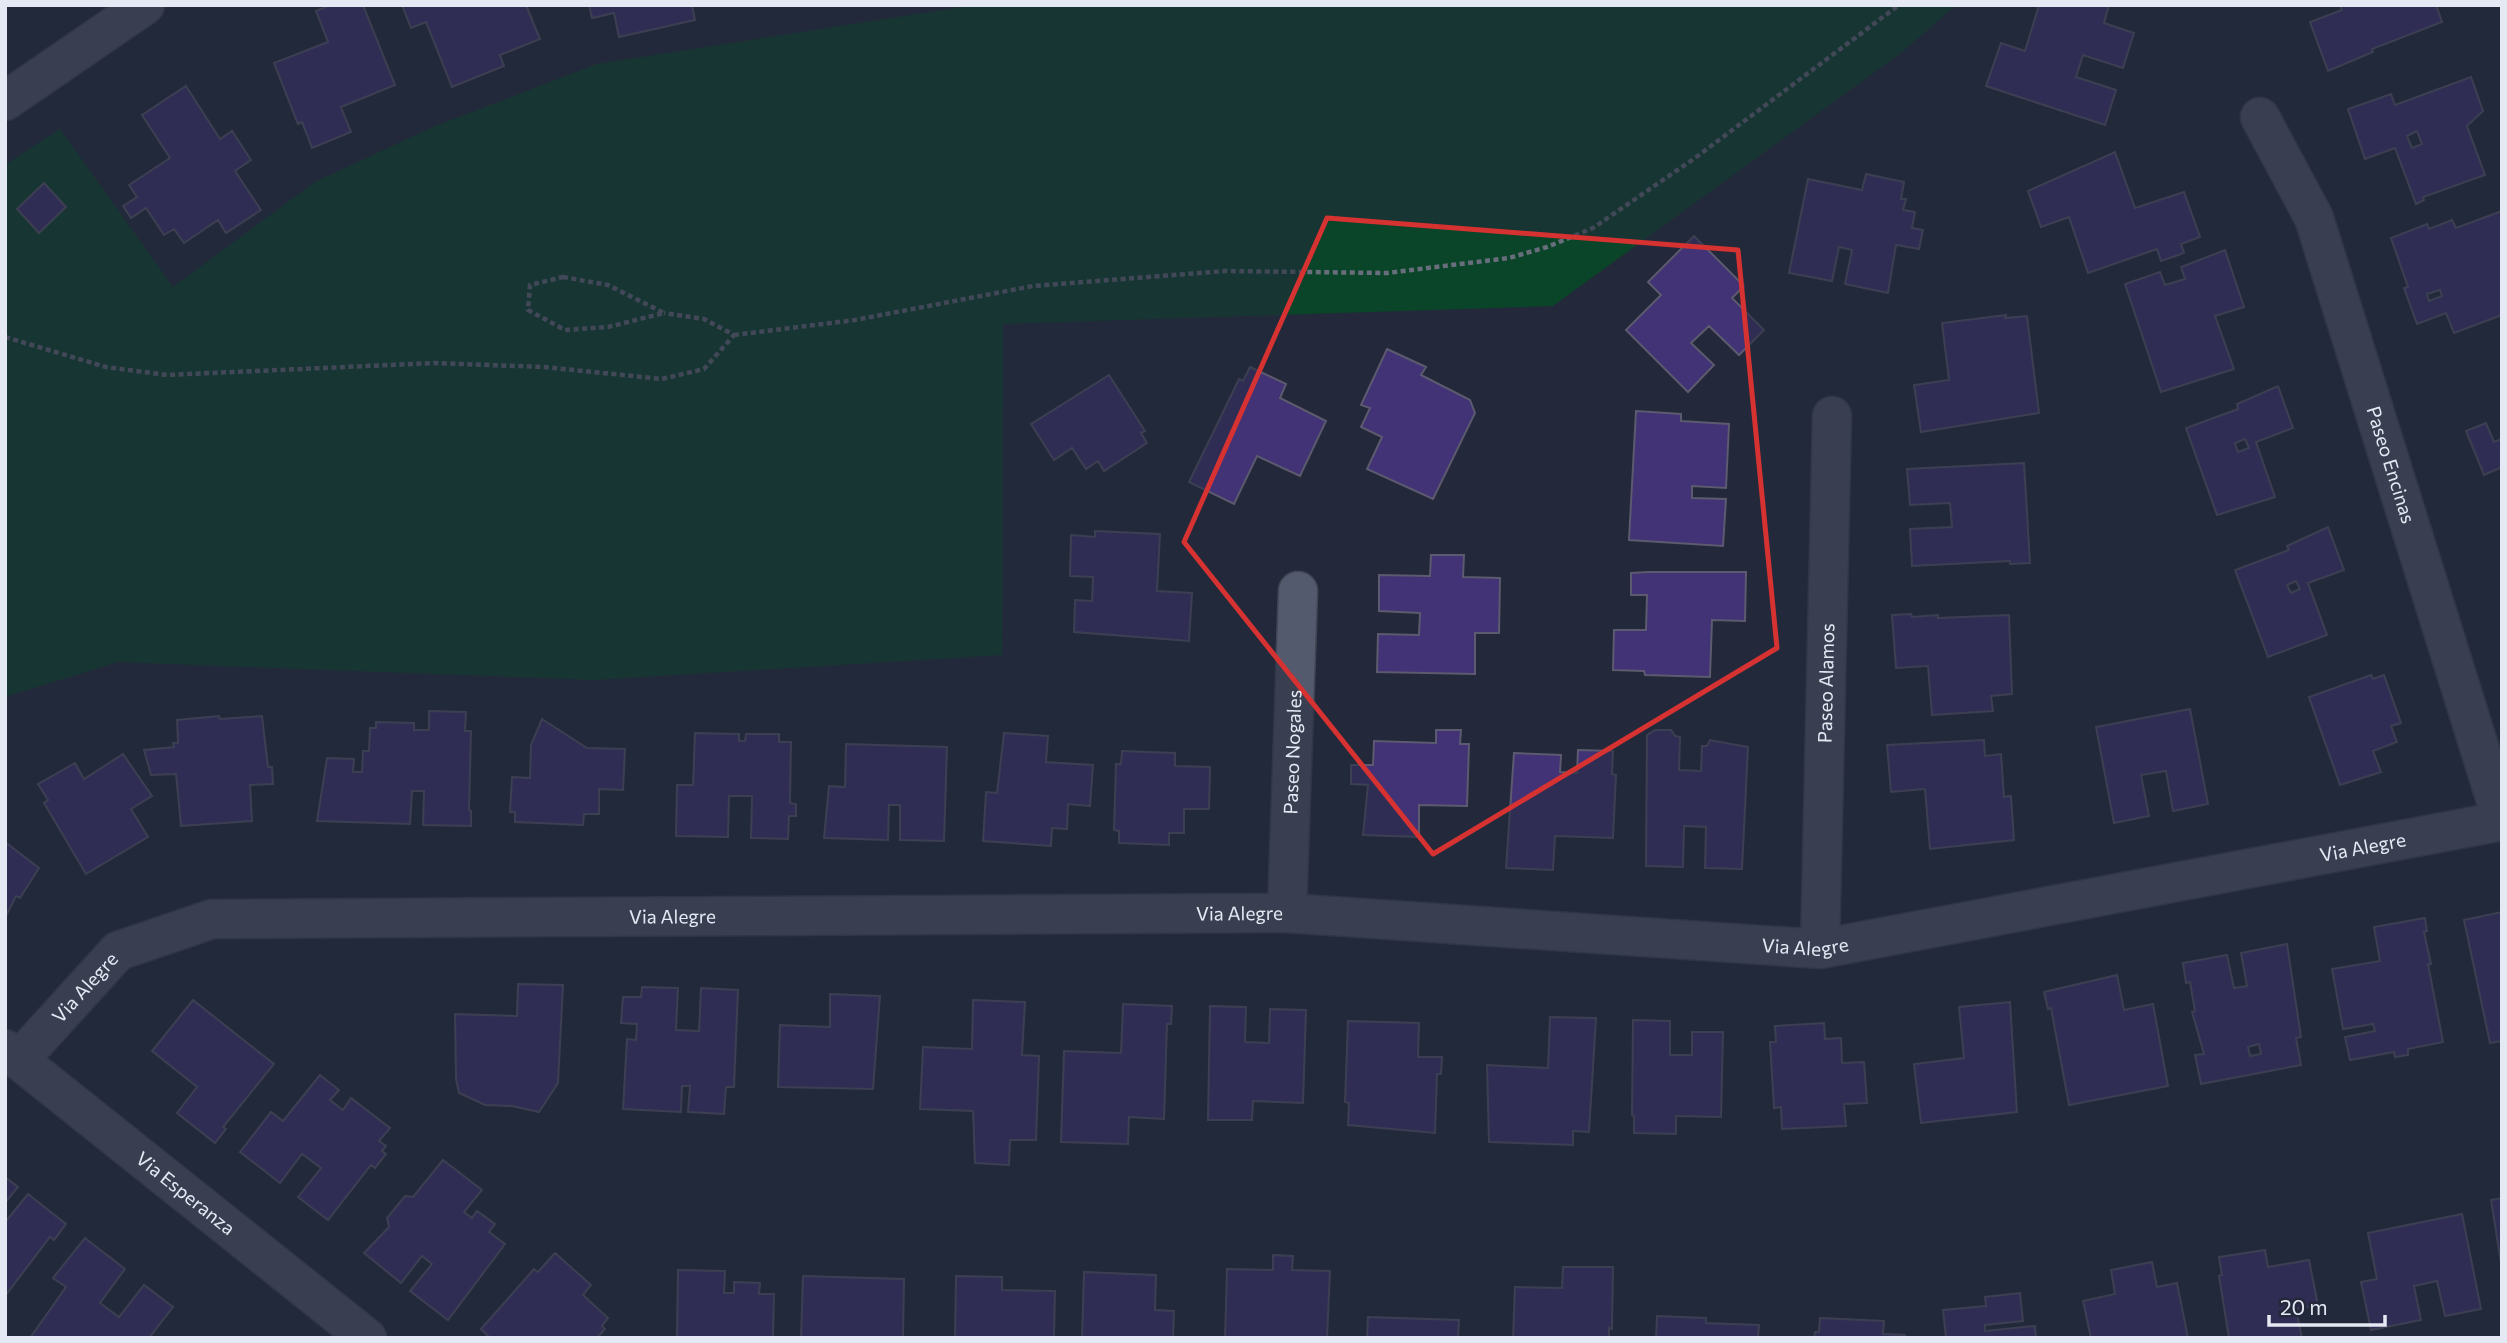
<svg xmlns="http://www.w3.org/2000/svg" width="2507" height="1343" viewBox="0 0 2507 1343" font-family="Commissioner,sans-serif">
<rect width="100%" height="100%" fill="#23293a"/>
<path fill="#0a4429" d="M975 5H1956L1901 53 1553 306 1003 324 1002 655 595 680 118 662 5 697V165L60 129 173 287 315 182 433 127 597 64Z"/>
<path fill="#423276" stroke="#5c5a6e" stroke-width="2" fill-rule="evenodd" d="M330 5H363L395 85 341 107 351 132 312 148 302 122 298 124 274 63 328 42 316 11Z
M402 5H526L540 39 500 55 504 66 452 87 426 22 411 28Z
M589 5H692L695 20 619 37 614 13 592 18Z
M2039 5H2109L2104 23 2134 33 2123 68 2083 55 2076 77 2116 90 2105 125 1986 86 2001 43 2025 51Z
M2340 5H2436L2442 22 2372 49 2373 52 2328 71 2310 22 2342 10Z
M2471 77 2483 111 2467 126 2485 175 2423 197 2424 200 2416 204 2395 148 2365 159 2348 109 2391 94 2395 105ZM2417 131 2422 144 2412 148 2407 136Z
M186 86 220 139 232 131 251 160 235 171 261 210 226 233 218 220 184 243 174 229 164 235 146 208 131 218 123 206 137 197 129 185 170 158 142 115Z
M2115 152 2135 208 2184 192 2200 237 2181 244 2184 253 2161 261 2157 249 2088 273 2069 217 2041 227 2028 191Z
M1866 174 1904 182 1901 199H1906L1903 210 1915 212 1912 228 1923 230 1919 249 1896 245 1888 293 1845 284 1852 250 1839 247 1832 281 1789 273 1808 179 1862 190Z
M44 183 66 207 39 233 17 209Z
M2502 211V315L2454 333 2446 313 2417 324 2404 288 2408 287 2391 238 2427 224 2429 229 2452 220 2456 228ZM2440 290 2442 296 2429 301 2427 294Z
M1694 236 1744 286 1732 298 1764 330 1739 355 1709 326 1691 343 1714 365 1688 392 1626 330 1661 295 1648 282Z
M2225 250 2244 307 2215 316 2234 369 2161 392 2125 284 2160 272 2165 285 2185 279 2181 267Z
M2006 315 2005 318 2027 316 2039 413 1921 432 1914 385 1949 380 1942 323Z
M1387 349 1426 367 1421 375 1470 400 1475 413 1433 499 1367 469 1382 437 1361 427 1370 408 1361 405Z
M1250 367 1286 384 1280 398 1326 421 1300 476 1257 456 1234 504 1189 482 1239 379 1243 381Z
M1109 375 1145 431 1141 433 1147 443 1104 471 1098 461 1086 469 1072 448 1054 460 1031 424Z
M2278 386 2293 428 2256 442 2275 497 2217 515 2186 428 2238 409 2237 404ZM2245 439 2249 448 2238 452 2235 443Z
M1636 411 1681 414V421L1729 424 1726 488 1692 486V498L1726 499 1723 546 1629 540Z
M2486 423 2494 442 2502 439V467L2484 475 2466 431Z
M2024 463 2030 563 2010 564V561L1912 566 1910 529 1952 527 1950 503 1910 505 1907 469Z
M2328 527 2344 570 2308 583 2327 635 2268 657 2235 570 2289 550 2287 546ZM2296 581 2300 589 2291 593 2287 585Z
M1095 531 1160 534 1157 591 1192 593 1189 641 1074 632 1075 600 1092 601 1093 577 1070 576 1071 535 1095 537Z
M1431 555H1464L1463 577 1500 578 1499 633H1475V674L1377 672 1378 634 1419 635 1420 613 1379 611V575L1430 576Z
M1648 572H1746L1745 621 1712 620 1710 677 1645 675 1644 671 1613 670 1614 630H1646L1647 595H1631V573Z
M1911 614 1912 617 1938 615V618L2009 615 2012 694 1991 696 1993 711 1932 715 1928 666 1896 668 1892 615Z
M2371 675 2373 679 2384 675 2401 723 2391 726 2397 742 2373 751 2381 772 2340 785 2309 697Z
M2190 709 2208 804 2173 811 2166 771 2141 775 2149 816 2114 823 2096 727Z
M429 711 466 712 465 731H471L469 810 471 811V826L423 825 424 791H412L410 824 317 821 327 758 354 759 353 772H362L363 751H369L370 728H376V722L414 723V730H429Z
M219 716 220 719 262 716 268 767H272L273 784 250 785 252 821 181 826 176 774 151 775 144 750 174 747 173 743H178L177 720Z
M542 719 587 748 625 749 623 790 599 789V814H584L583 825 515 822V812H510L512 777 530 778 531 745Z
M1436 730H1461L1460 744H1469L1467 806 1419 805V837L1363 835 1368 785 1351 784V765H1373L1374 741 1436 743Z
M1655 730H1671L1675 736 1680 737 1679 770 1701 771 1702 746H1707L1710 740 1748 747 1742 869 1705 868 1706 827 1684 826 1683 867 1646 866 1647 735Z
M695 733 739 734V741H745L746 734H779V742H791L790 803 796 804V816H789L788 839 751 838 752 796H729L728 837 676 836 677 785H693Z
M1004 733 1048 736 1046 762 1093 765 1090 806 1068 804 1067 829 1052 828 1051 846 983 841 986 792 997 793Z
M1984 740 1985 756 2001 754 2004 797 2011 796 2014 840 1930 849 1925 789 1891 792 1887 745Z
M846 744 947 747 944 841 900 840V805H889L888 840 824 838 829 786 845 787Z
M1578 750 1613 751 1612 774 1616 775 1613 838 1555 836 1553 870 1506 868 1514 753 1561 755 1560 772 1577 773Z
M1122 751 1175 753V766L1210 767 1209 809H1184V833H1169V845L1119 843V831L1114 830 1116 764H1121Z
M123 754 152 796 131 809 148 837 86 874 44 803 48 800 38 784 75 763 84 779Z
M5 842 39 868 20 898 16 896 5 918Z
M2502 912V1041L2490 1043 2464 920Z
M2425 918 2427 931 2424 932 2431 964H2428L2443 1042 2408 1049V1055L2395 1057 2394 1052 2350 1060 2345 1037 2375 1031 2373 1024 2343 1029 2332 969 2380 961 2374 927Z
M2287 944 2301 1037 2296 1038 2301 1065 2201 1084 2195 1055 2204 1054 2192 1012 2195 1011 2190 982 2186 983 2183 963 2227 955 2234 988 2247 986 2241 953ZM2259 1044 2261 1054 2250 1056 2248 1047Z
M2117 975 2124 1010 2153 1004 2168 1086 2069 1105 2051 1008 2048 1009 2044 992Z
M518 984 563 985 558 1083 539 1112 512 1106 485 1105 459 1093 456 1079 455 1014 517 1016Z
M642 987 678 988 676 1030 699 1031 701 988 738 990 734 1087H726L724 1114 688 1112 690 1086H682L681 1112 623 1109 627 1039 636 1040 637 1024 621 1023 623 997H641Z
M830 994 880 996 873 1089 778 1087 780 1025 830 1027Z
M193 1000 274 1064 223 1127 226 1129 215 1143 177 1113 197 1087 152 1051Z
M973 1000 1025 1002 1022 1055 1039 1056 1036 1140H1010L1009 1165 975 1163 973 1111 920 1109 923 1047 972 1049Z
M2010 1002 2017 1112 1921 1123 1914 1064 1964 1058 1959 1007Z
M1123 1004 1172 1006 1171 1024H1167L1164 1119 1129 1117 1128 1144 1061 1142 1064 1051 1121 1053Z
M1210 1006 1246 1007 1245 1042 1269 1043 1270 1009 1306 1010 1303 1103 1253 1101 1252 1120H1208Z
M1550 1017 1596 1018 1589 1132 1573 1131V1145L1489 1142 1487 1065 1548 1068Z
M1633 1020 1670 1021V1055H1692V1032H1723L1721 1117 1676 1116V1134L1634 1133V1116L1632 1115Z
M1348 1021 1419 1023 1418 1057H1442L1441 1074H1437L1435 1133 1348 1125 1349 1103 1345 1102Z
M1824 1023 1825 1039 1841 1038 1842 1063 1864 1062 1867 1103 1844 1104 1846 1126 1782 1129 1781 1107 1774 1108 1770 1042H1776L1775 1026Z
M320 1075 339 1090 330 1100 343 1110 351 1098 390 1128 379 1141 386 1146 382 1151 386 1154 375 1168 371 1165 328 1220 298 1197 321 1168 302 1154 280 1183 240 1152 271 1112 283 1121Z
M443 1160 482 1190 464 1212 472 1218 477 1211 495 1224 489 1232 505 1244 448 1320 410 1291 432 1264 422 1256 401 1283 364 1253 389 1227 387 1218 405 1196 413 1197Z
M5 1177 18 1187 5 1203Z
M28 1194 66 1224 54 1240 50 1237 5 1296V1219L7 1220Z
M2502 1198V1269L2491 1200Z
M2462 1214 2481 1309 2445 1316 2437 1281 2414 1286 2421 1320 2371 1330 2361 1282 2377 1279 2368 1233Z
M85 1238 125 1269 100 1303 119 1317 144 1285 173 1307 149 1338H30L66 1287 53 1278Z
M2265 1250 2268 1267 2309 1260 2318 1305 2296 1309 2302 1338H2229L2219 1276 2222 1275 2219 1257Z
M555 1253 591 1285 583 1295 608 1318 602 1326 605 1329 597 1338H490L481 1329 534 1269 538 1272Z
M1273 1255 1293 1256 1292 1270 1330 1271 1327 1338H1225L1227 1269 1273 1270Z
M2152 1262 2157 1287 2177 1283 2188 1338H2091L2083 1301 2115 1294 2111 1270Z
M1563 1267H1613L1612 1329 1609 1328V1338H1513L1515 1287 1562 1288Z
M678 1270 725 1271 724 1293H734V1282L760 1283 759 1294H774L773 1338H661L677 1337Z
M1084 1272 1156 1275 1155 1310 1174 1311 1173 1338H1082Z
M803 1276 904 1279 903 1338H801Z
M956 1276 1002 1277V1290L1055 1291 1054 1338H955Z
M2020 1293 2023 1321 1985 1325V1331L2035 1326 2036 1338H1946L1943 1310 1986 1306 1985 1297Z
M1657 1316 1706 1318V1323L1759 1325 1758 1338H1656Z
M1368 1317 1459 1320 1458 1338H1367Z
M1820 1318 1884 1321 1883 1334 1905 1335V1338H1814L1815 1332H1819Z"/>
<g fill="none" stroke-linecap="round" stroke-linejoin="round">
<defs>
<g id="minor">
<path d="M5 101 145 5"/>
<path id="s1" d="M2260 117 2314 218 2502 820"/>
<path id="s2" d="M1287 913 1298 591"/>
<path id="s3" d="M1820 949 1832 416"/>
<path id="s4" d="M5 1049 367 1338"/>
<path id="s5" d="M19 1060 118 951 212 919 1287 913 1820 949 2502 821"/>
</g>
</defs>
<use href="#minor" stroke="#414553" stroke-width="41"/>
<path stroke="#696e7d" stroke-width="4.5" stroke-dasharray="5 3.5" stroke-linecap="butt" d="M563 277 608 285 664 313 608 327 565 330 528 310 530 285Z
M734 335 855 320 1033 286 1225 271 1387 273 1509 258 1547 247 1593 228 1695 158 1899 5
M5 337 106 367 167 375 434 363 544 367 662 379 704 369 734 335 704 319 664 313"/>
<use href="#minor" stroke="#545a6e" stroke-width="38"/>
</g>
<path d="M0 0H2507V1343H0ZM1327 218 1738 250 1777 648 1433 854 1184 542Z" fill="#23293a" fill-opacity=".55" fill-rule="evenodd"/>
<path fill="none" stroke="#d73232" stroke-width="5" stroke-linejoin="round" d="M1327 218 1738 250 1777 648 1433 854 1184 542Z"/>
<g text-anchor="middle" stroke-width="5" stroke-linejoin="round" paint-order="stroke">
<g font-size="19" fill="#e5e9f4" stroke="#23293a">
<text dy="7" stroke="none"><textPath href="#s1" startOffset="373">Paseo Encinas</textPath></text>
<text dy="7" stroke="none"><textPath href="#s3" startOffset="266">Paseo Alamos</textPath></text>
<text dy="7" stroke="none"><textPath href="#s2" startOffset="161">Paseo Nogales</textPath></text>
<text dy="7" stroke="none"><textPath href="#s5" startOffset="2408">Via Alegre</textPath></text>
<text dy="7" stroke="none"><textPath href="#s5" startOffset="1274">Via Alegre</textPath></text>
<text dy="7" stroke="none"><textPath href="#s5" startOffset="707">Via Alegre</textPath></text>
<text dy="7" stroke="none"><textPath href="#s5" startOffset="1841">Via Alegre</textPath></text>
<text dy="7" stroke="none"><textPath href="#s5" startOffset="98">Via Alegre</textPath></text>
<text dy="7" stroke="none"><textPath href="#s4" startOffset="231">Via Esperanza</textPath></text>
</g>
</g>
<rect width="2507" height="1343" fill="none" stroke="#e5e9f4" stroke-width="14"/>
<path d="M2269 1315v10h116v-10" fill="none" stroke="#e5e9f4" stroke-width="3.5"/>
<text x="2280" y="1315" font-size="21" fill="#e5e9f4" stroke="#23293a" stroke-width="5" paint-order="stroke">20 m</text>
</svg>
